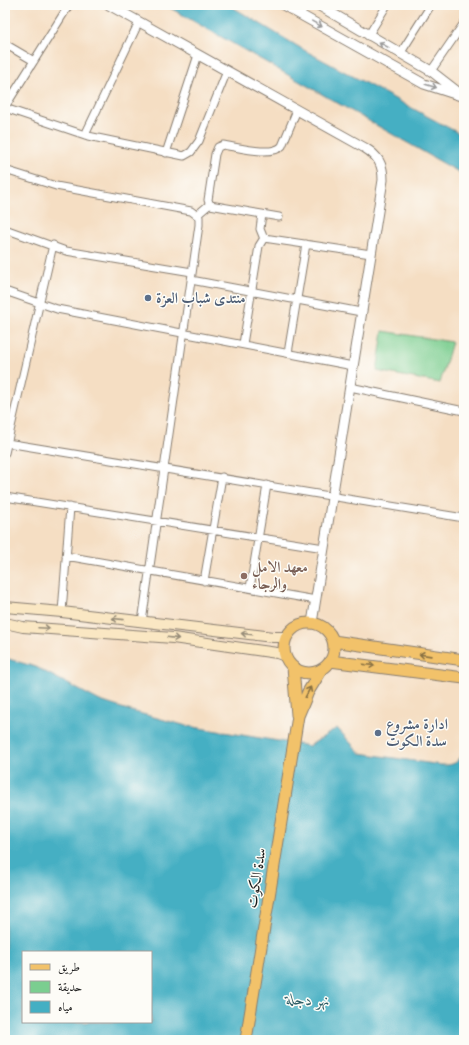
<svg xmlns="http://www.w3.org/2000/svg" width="469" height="1045" viewBox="0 0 469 1045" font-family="'IM FELL DW Pica',Amiri,serif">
<rect width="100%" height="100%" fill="#fdfcf7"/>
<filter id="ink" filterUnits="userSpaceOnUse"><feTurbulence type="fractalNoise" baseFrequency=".025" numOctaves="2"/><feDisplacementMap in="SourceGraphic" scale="8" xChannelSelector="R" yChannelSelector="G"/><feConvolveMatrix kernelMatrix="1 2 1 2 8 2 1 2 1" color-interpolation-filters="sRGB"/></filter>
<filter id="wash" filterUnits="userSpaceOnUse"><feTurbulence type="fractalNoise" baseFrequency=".012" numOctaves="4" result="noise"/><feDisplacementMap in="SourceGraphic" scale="16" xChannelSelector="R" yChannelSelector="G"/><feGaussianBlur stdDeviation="0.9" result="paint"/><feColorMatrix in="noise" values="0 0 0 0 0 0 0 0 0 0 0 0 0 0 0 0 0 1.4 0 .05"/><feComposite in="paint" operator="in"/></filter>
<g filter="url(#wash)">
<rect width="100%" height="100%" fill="#f5dec3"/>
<path fill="#7bce90" stroke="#4c7556" d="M383 331 452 342 440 383 377 371Z"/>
<path fill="#44afc3" stroke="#306670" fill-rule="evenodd" d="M165 5H229L304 50 464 136V175Z
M5 658 36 667 100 701 131 711 187 726 309 746 337 728 360 753 441 765C454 766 459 762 464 751V1040H5ZM23 952H151V1022H23Z"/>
</g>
<g filter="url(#ink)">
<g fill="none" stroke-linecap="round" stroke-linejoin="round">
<defs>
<path id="minor" d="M368 36 387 5
M5 44 34 61
M400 54 431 5
M431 71 464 23
M5 107 69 5
M5 108 88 136 184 156 191 152 199 141 227 71
M85 135 139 22
M166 153 198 55
M5 170 56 186 191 211 199 217V225L142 622
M262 214 260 229 264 239
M197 215 210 204
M279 217 210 205 208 200 215 154 218 147 223 145C237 147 272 157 282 146L297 110
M5 229 66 251 192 272
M191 280 361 312
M5 291 57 309 353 366
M243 344 259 246 264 238 371 254
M288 353 306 244
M350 387 464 411
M7 443 464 518
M5 453 53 245
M5 497 324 548
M66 556 316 600
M204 581 222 477
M250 588 267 485
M62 612 70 507"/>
<path id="tertiary" d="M109 5 365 148C378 156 383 164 383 180L312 623
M283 5 424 84 464 97
M318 5 431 71 458 92"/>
<path id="secondary" d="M5 607 62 612 273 637H286
M5 623 23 627 173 638 277 653 285 656"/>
<path id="primary" d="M284 648a25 25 0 1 1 50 0a25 25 0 1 1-50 0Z
M333 641 464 660
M330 661 464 678
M293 667 297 715
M246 1040 298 716 308 692 322 669"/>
</defs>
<use href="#minor" stroke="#887d70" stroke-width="9"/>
<use href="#tertiary" stroke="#887d70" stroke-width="11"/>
<use href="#secondary" stroke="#887d70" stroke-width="12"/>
<use href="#primary" stroke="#887d70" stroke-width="13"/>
<use href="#minor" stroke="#fff" stroke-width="7"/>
<use href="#tertiary" stroke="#fff" stroke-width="9"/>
<use href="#secondary" stroke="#fae7c3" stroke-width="10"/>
<use href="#primary" stroke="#f2c26a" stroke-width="11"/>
</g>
<defs><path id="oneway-shaft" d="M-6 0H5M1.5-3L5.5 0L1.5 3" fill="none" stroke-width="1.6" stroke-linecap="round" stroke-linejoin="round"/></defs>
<g stroke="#999">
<use href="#oneway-shaft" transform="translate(317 24) rotate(29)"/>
<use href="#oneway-shaft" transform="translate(384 45) rotate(-151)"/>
<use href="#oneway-shaft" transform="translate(431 86) rotate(17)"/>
</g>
<g stroke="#968c78">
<use href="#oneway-shaft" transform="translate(118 619) rotate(-174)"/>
<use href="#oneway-shaft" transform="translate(44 628) rotate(3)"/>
<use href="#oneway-shaft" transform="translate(247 634) rotate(-173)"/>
<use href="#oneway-shaft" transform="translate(173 638) rotate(7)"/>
</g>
<g stroke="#876f43">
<use href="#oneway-shaft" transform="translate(425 655) rotate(-172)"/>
<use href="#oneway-shaft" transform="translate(369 665) rotate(6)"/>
<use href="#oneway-shaft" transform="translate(308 692) rotate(-63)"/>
</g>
</g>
<g fill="#5c6f8a" stroke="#fdfcf7" stroke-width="1.5">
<circle cx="148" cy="298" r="4"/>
<circle cx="378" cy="733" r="4"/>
</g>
<circle fill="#8d6e63" stroke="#fdfcf7" stroke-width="1.5" cx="244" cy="576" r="4"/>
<g text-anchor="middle" stroke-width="3" stroke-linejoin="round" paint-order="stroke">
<g font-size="15" font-weight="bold" fill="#4e5e75" stroke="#fdfcf7" text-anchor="start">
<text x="156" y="303">منتدى شباب العزة</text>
<text x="386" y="729">ادارة مشروع<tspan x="386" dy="17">سدة الكوت</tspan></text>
</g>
<g font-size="15" font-weight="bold" fill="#785e54" stroke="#fdfcf7" text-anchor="start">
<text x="252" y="572">معهد الامل<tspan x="252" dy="17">والرجاء</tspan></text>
</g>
<g font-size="15" fill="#1c1c1c" stroke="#fdfcf7">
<text transform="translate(256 878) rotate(-81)" y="5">سدة الكوت</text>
</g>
<g font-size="16" font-style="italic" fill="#2e5e67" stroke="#fdfcf7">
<text transform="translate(308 999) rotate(2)" y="6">نهر دجلة</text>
</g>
</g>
<rect width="469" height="1045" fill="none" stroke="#fdfcf7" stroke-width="20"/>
<rect x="22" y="951" width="130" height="72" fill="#fdfcf7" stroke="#a3a29f"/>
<rect x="30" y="964" width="20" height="6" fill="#f2c26a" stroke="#a3a29f"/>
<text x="58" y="971" font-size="12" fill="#1c1c1c">طريق</text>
<rect x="30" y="981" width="20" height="12" fill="#7bce90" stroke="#a3a29f"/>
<text x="58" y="991" font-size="12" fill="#1c1c1c">حديقة</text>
<rect x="30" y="1001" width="20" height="12" fill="#44afc3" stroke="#a3a29f"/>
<text x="58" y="1011" font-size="12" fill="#1c1c1c">مياه</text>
</svg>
